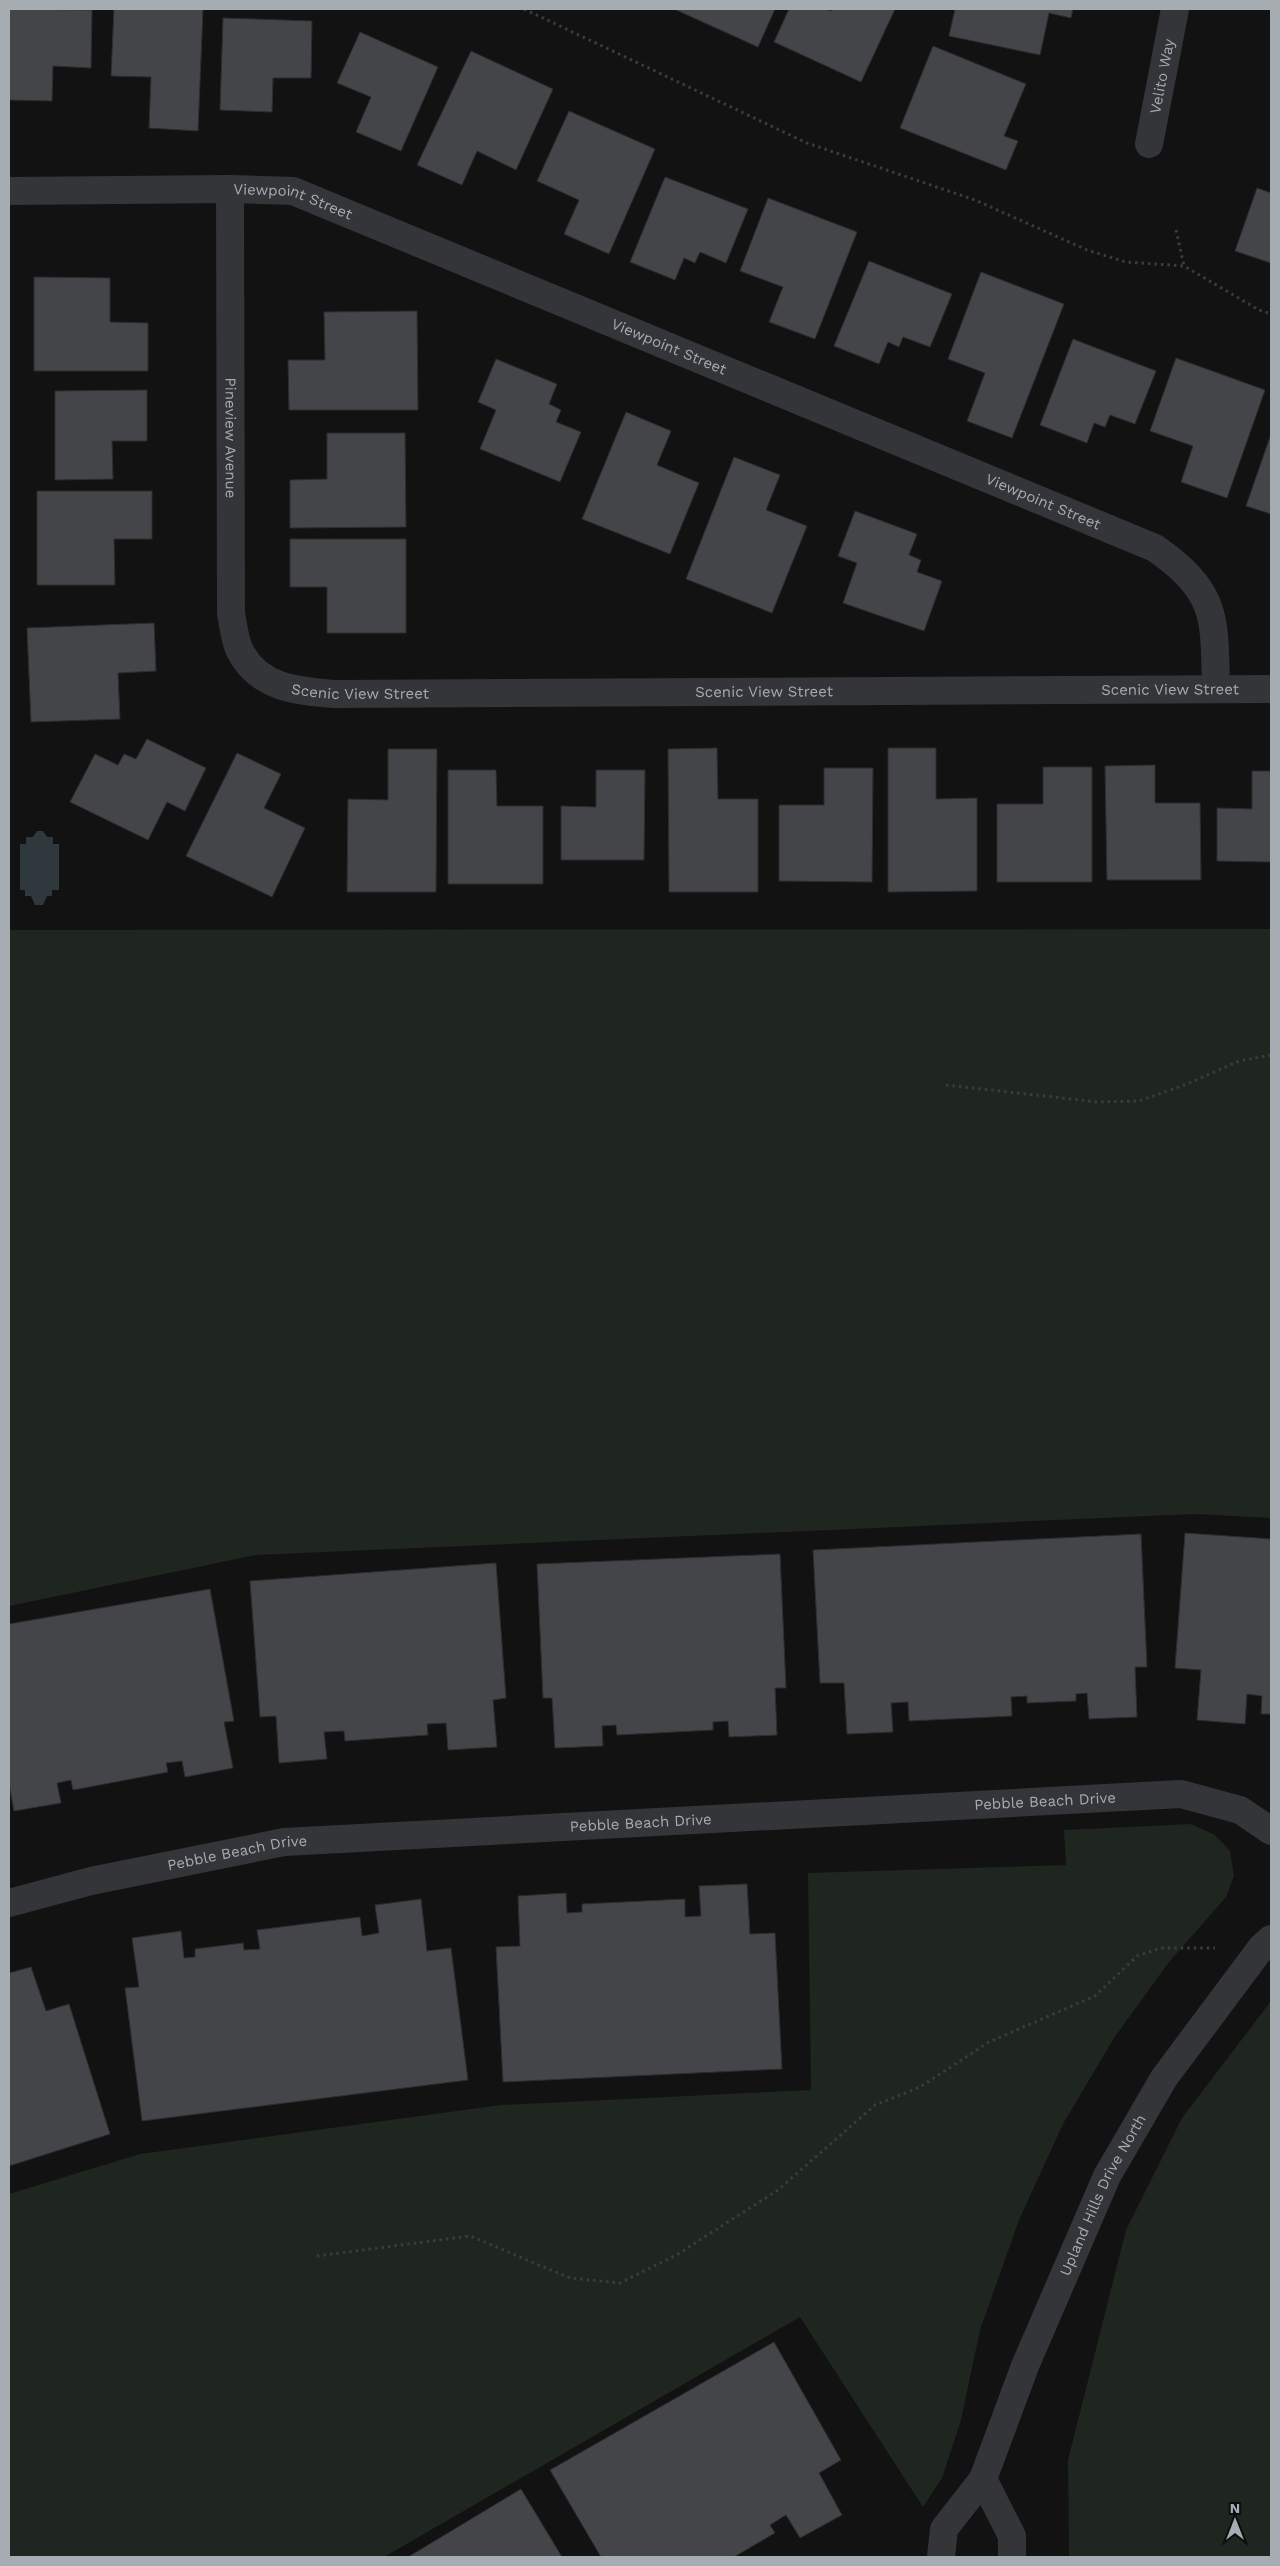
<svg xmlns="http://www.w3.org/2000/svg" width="1280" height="2566" viewBox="0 0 1280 2566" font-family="'Work Sans',sans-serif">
<rect width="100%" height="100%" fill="#121213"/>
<path fill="#1f251f" d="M1271 929V1518L1195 1514 256 1555 9 1606V930Z
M1191 1824 1215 1835 1230 1851 1234 1876 1226 1897 1169 1962 1114 2038 1063 2124 1019 2220 980 2330 961 2420 942 2478 923 2507 800 2317 384 2557H9V2194L140 2154 501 2105 811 2090 808 1873 1066 1865 1064 1830Z
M1271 2001V2557H1069L1068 2460 1126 2230 1182 2118Z"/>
<path fill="#2f383c" d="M37 831H43L47 837H53V844H59V890H52V896H47L43 905H35L31 896H25V890H20V844H26V837H33Z"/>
<path fill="#444548" stroke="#2c2d2f" d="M9 9 92 10 91 68 53 66 52 101 9 100Z
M114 9H203L198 131 149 128 151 77 111 76Z
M674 9H775L758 47Z
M789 9H826L831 11 832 9H895L861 82 774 42Z
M955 9H1073L1071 18 1049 13 1040 55 949 36Z
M223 18 312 21 311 78H273L272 112 220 110Z
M360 32 438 67 401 151 356 132 371 97 337 83Z
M933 46 1026 84 1004 136 1018 141 1006 170 900 128Z
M471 51 553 89 516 170 477 151 462 185 417 165Z
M569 111 655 149 609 254 564 234 579 200 537 181Z
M665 177 748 209 726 263 700 252 695 263 684 258 675 280 630 262Z
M1257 188 1271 193V263L1235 251Z
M768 198 857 232 815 339 769 322 783 287 740 271Z
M869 261 952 294 930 347 903 337 899 347 888 342 879 364 834 346Z
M981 272 1064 304 1012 438 967 421 985 373 948 359Z
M34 277 110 278V322L148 323V371H34Z
M417 311 418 410H289L288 360H325L324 312Z
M1073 339 1156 371 1135 424 1110 415 1105 427 1094 423 1087 443 1040 425Z
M1176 358 1265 390 1227 498 1181 482 1193 446 1150 431Z
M496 359 557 384 549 404 561 410 556 422 581 432 560 482 480 449 496 410 478 402Z
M147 390V441H112L113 479 55 480V391Z
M626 412 671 431 657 465 699 483 670 554 582 519Z
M327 433H405L406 527 290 528V480L327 479Z
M1271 434V514L1246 506Z
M734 457 780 475 766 510 807 526 772 613 686 579Z
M37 491H152V539H114L115 585H37Z
M855 511 917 534 909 555 921 560 917 572 942 581 924 631 843 603 857 563 838 556Z
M290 539H406V633H327V587H290Z
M154 623 156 671 118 673 120 719 31 722 27 628Z
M147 739 206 768 185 811 167 802 148 840 70 802 95 754 118 765 124 754 136 759Z
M717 748 718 799H758V892H669L668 749Z
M888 748H936V799L977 798V891L888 892Z
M388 749H437L436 892H347L348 799 388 800Z
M237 753 281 774 264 808 305 828 272 897 186 856Z
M1155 765V803H1200L1201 880H1107L1105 766Z
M1043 767H1092V882H997V804H1043Z
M824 768H873L872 882 779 881V805H824Z
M448 770H496L497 806H543V884H448Z
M596 770H645L644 860H561V806L596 807Z
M1252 771H1271V862L1217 861V808L1252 809Z
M1185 1533 1271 1539V1714H1261L1262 1696 1247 1694 1245 1724 1197 1720 1201 1670 1175 1668Z
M1141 1534 1147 1667H1135L1137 1717 1089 1719 1087 1693 1076 1694V1701L1027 1703V1696L1011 1697 1012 1716 909 1721 908 1702 891 1703 893 1732 847 1734 844 1683H820L813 1550Z
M780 1554 786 1688H775L777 1735 729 1737 728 1721 713 1722V1730L617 1735 616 1725 602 1726 603 1746 555 1748 552 1698H543L537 1564Z
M496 1563 506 1698 493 1700 497 1747 448 1750 446 1723 427 1724 428 1735 345 1741 344 1731 324 1732 327 1759 279 1763 276 1716 260 1717 250 1581Z
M210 1589 234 1721 224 1722 233 1768 185 1777 182 1761 166 1763 168 1772 73 1790 71 1780 57 1783 61 1803 14 1811 9 1784V1624Z
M747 1884 750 1934 775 1933 782 2069 503 2082 496 1947 520 1946 518 1896 566 1893 567 1913 582 1912V1904L685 1899V1917L701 1916 699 1886Z
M421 1899 427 1951 451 1948 468 2080 142 2121 125 1988 139 1987 132 1938 181 1931 184 1958 195 1957V1949L243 1943 244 1950 260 1949 257 1930 360 1917 362 1936 379 1933 375 1905Z
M31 1967 46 2011 69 2004 110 2134 9 2166V1973Z
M774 2342 841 2460 819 2473 842 2515 800 2538 786 2515 770 2525 775 2533 734 2557H601L550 2470Z
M521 2489 562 2557H408Z"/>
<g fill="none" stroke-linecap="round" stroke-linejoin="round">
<path stroke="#3a3c3f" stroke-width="3" stroke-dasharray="2.5 4" stroke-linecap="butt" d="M524 9 807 143 975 200 1087 250 1126 262 1184 266 1259 310 1271 314
M1176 230 1184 266
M946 1085 1098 1102 1139 1101 1187 1084 1239 1061 1271 1055
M317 2256 470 2236 570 2278 620 2283 678 2254 778 2190 875 2105 920 2087 989 2042 1095 1996 1137 1956 1161 1948H1215"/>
<g stroke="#333538" stroke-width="28">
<path id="s1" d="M1149 144 1175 9"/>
<path id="s2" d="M230 189 231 613C233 625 235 641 240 651 259 688 297 691 334 694L1271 689"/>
<path id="s3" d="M9 191 230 189 293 191 1155 548C1219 593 1214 618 1216 689"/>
<path id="s4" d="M9 1903 91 1881 284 1842 1181 1794 1240 1810 1271 1831"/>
<path d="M983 2479 1012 2536V2557"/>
<path id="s5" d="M941 2557 944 2529 983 2479 1025 2366 1107 2176 1164 2078 1261 1948 1271 1939"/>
</g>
</g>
<g text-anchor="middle" stroke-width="4" stroke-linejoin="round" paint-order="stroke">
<g font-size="15" fill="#a5acb2" stroke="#0d0d0e">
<text dy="5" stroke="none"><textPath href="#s1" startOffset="69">Velito Way</textPath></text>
<text dy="5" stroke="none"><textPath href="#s3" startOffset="286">Viewpoint Street</textPath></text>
<text dy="5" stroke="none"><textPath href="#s3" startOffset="691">Viewpoint Street</textPath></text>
<text dy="5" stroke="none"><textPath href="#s2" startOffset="249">Pineview Avenue</textPath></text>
<text dy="5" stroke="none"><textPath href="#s3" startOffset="1096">Viewpoint Street</textPath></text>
<text dy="5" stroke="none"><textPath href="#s2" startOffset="598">Scenic View Street</textPath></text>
<text dy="5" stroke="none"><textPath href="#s2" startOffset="1408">Scenic View Street</textPath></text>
<text dy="5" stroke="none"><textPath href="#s2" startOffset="1002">Scenic View Street</textPath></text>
<text dy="5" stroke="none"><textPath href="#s4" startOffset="1044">Pebble Beach Drive</textPath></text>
<text dy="5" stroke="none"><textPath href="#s4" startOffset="639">Pebble Beach Drive</textPath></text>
<text dy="5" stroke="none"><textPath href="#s4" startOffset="234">Pebble Beach Drive</textPath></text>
<text dy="5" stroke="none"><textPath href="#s5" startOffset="400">Upland Hills Drive North</textPath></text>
</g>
</g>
<rect width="1280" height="2566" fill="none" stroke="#a5acb2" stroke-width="20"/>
<g transform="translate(1235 2521)" stroke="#0d0d0e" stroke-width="4" paint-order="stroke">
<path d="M0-4L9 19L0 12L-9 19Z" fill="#a5acb2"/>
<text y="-8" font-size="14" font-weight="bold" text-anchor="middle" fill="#a5acb2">N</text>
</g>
</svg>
